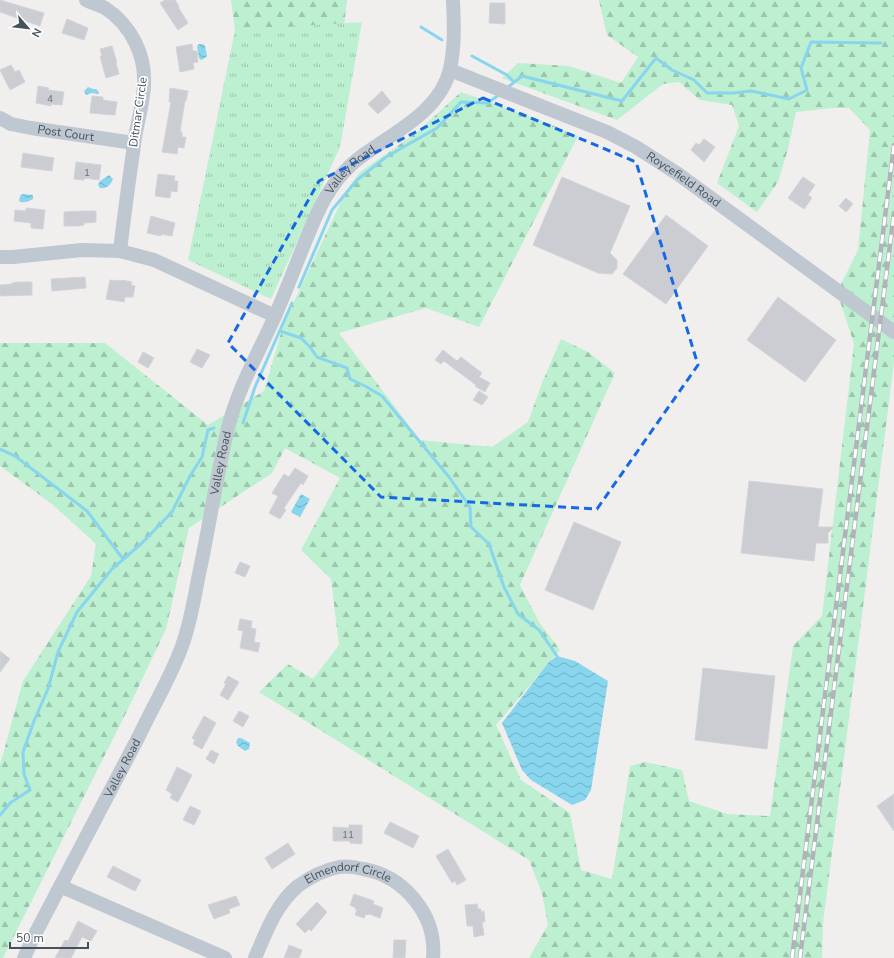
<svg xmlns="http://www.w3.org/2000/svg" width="894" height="958" viewBox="0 0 894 958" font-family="'Nunito Sans',sans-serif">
<defs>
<pattern id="forest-firs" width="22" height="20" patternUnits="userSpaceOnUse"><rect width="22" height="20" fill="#bcf0d1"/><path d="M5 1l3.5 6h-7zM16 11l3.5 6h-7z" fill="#9bc5ad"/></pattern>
<pattern id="park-tufts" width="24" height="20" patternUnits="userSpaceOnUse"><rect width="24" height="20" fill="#bcf0d1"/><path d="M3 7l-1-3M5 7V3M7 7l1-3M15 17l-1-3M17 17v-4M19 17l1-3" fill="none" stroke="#9bc5ad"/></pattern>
<pattern id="water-waves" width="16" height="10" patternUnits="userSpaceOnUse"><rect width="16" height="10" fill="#88d5ee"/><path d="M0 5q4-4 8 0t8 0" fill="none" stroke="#71afc4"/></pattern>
</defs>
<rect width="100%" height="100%" fill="#f1eeee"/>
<path fill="url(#forest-firs)" d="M231 0H347L344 26 235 30Z
M599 0H894V362L823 923 822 958H529L548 925 542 893 529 860 259 692 288 664 313 679 339 645 331 579 301 550 340 478 285 448 272 473 189 528 166 629 128 709 3 958H0V765L23 681 91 576 96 544 52 504 0 466V343H105L208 425 264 391 284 323 346 191 360 172 416 133 461 92 532 117 578 136 479 327 426 308 339 333 420 440 492 447 528 422 542 383 561 339 588 352 615 373 520 585 539 622 560 650 496 725 521 780 570 813 581 870 612 879 630 766 645 762 682 770 689 801 727 814 770 816 793 646 822 616 854 344 837 292 858 250 870 130 849 108H833L796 112 788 149 778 182 757 212 717 183 739 126 732 105 700 100 679 82 663 84 617 120 502 78 518 63 569 66 621 83 638 57 607 35Z"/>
<path fill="url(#park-tufts)" d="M362 22 340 147 271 299 188 260 235 30Z"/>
<path fill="url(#water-waves)" d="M199 44H203L205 46 207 56 205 58 201 60 199 58 197 46Z
M88 87 93 89H96L99 92 98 94 92 93 86 95 84 91Z
M109 175 113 179C111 185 106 189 100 188L98 185 100 181Z
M22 194 33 195V199C30 201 23 204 19 201L20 196Z
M301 494 310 499 300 517 291 512Z
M557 656 575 661 608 681 591 790 585 800 572 805 531 780 522 770 502 723 549 662Z
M238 738H241L250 743 249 749 245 751 238 746 236 742Z"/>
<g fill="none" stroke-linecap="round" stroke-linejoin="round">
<path stroke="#88d5ee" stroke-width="3" d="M421 27 442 40
M472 56 507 75 514 82
M507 88 522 76 622 101 656 58 672 70 694 80 707 93H733L751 91 789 99 807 90 801 68 811 42 881 43
M299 287 332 210 357 180 386 157 437 128 461 102 488 103 500 94
M280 331 301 338 310 347 317 357 347 368 350 379 365 386 382 396 449 477 470 507 471 527 489 544 504 587 518 614 539 630 557 656
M243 423 255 387 292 303
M0 449 15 456 87 511 123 559
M0 815 10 803 30 790 24 774 23 752 34 721 48 689 58 652 77 612 112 569 142 543 172 512 190 476 202 457 208 430 214 428"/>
</g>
<path fill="#cbcdd3" stroke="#d2d4da" d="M0 0 44 13 40 26 0 12Z
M165 0H175L179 6 178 7 188 23 178 30 160 3Z
M490 3H505V24L489 23Z
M67 19 88 28 84 40 62 33Z
M192 44 193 51H197L198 62 193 63 194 69 180 72 176 47Z
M112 46 117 63H116L119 74 106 78 100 56H102L100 49Z
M11 65 15 72 19 70 25 82 10 90 0 70Z
M38 86 49 88 48 90 64 92 62 105 51 104V106L36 103Z
M170 88 188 91 186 101H185L180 131 182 132V137H186L184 148 178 147 177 154 162 152 171 102H169Z
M382 91 391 102 378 114 368 104Z
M92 96 103 97V100L117 102 115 115 90 113Z
M704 139 715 147 704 162 691 150 696 143 699 145Z
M23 153 54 158 52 171 21 167Z
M76 162 101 165 99 180 85 178 84 180 74 179Z
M158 174 175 176 174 181H178L177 192 171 191 170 198 155 196Z
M562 177 630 206 610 253 617 260V268L612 274 598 273 533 245Z
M803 177 815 185 808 195 812 198 804 209 788 198Z
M846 198 853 204 846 212 839 206Z
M26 208 45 210 43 229 31 228V223L14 221 15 210 26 211Z
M83 211H96V222L84 223V225L78 226H64V212Z
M666 215 708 246 666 304 623 274Z
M151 216 175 223 172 236 161 234V236L147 233Z
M85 277 86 288 52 291 51 279Z
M110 280 118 281V280L122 281V280L132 282 131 285 135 286 133 297H125L124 302 106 299Z
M18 282H32V295L0 296V285L12 284V283Z
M778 297 836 340 805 382 747 340Z
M197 349 210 355 202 368 190 362Z
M443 350 457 361 461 357 482 373 479 377 490 383 485 392 475 386 476 385 444 361 441 364 435 360Z
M143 352 154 358 148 368 138 362Z
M479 391 488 397 482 405 473 400Z
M295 468 308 476 303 485 301 483 296 490 284 508 286 510 280 519 269 513 278 496 272 493 284 474 289 477Z
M749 481 823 489 818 527H834L828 533V543H816L814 561 741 553Z
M574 522 621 542 593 610 545 590Z
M240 562 250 566 245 577 235 573Z
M240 619 252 621 251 628 256 629 254 642 260 643 258 652 240 648 243 631 238 630Z
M0 651 10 659 0 672Z
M703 668 775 676 767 749 695 740Z
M228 676 239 682 228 700 220 695 226 684 224 683Z
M239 711 249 716 243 727 233 721Z
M204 716 216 723 202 749 193 744 195 740 192 738Z
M211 750 219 754 214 764 206 759Z
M177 767 192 775 178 802 170 798 172 794 166 790Z
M894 794V831L877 806Z
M190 806 201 811 194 825 183 820Z
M390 822 419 836 413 848 384 833Z
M349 825H362V844L350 843V841H333V827L349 828Z
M288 843 295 854 272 869 265 858Z
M448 849 466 880 457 885 455 881 452 883 436 856Z
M113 866 141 880 135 891 107 877Z
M354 894 374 901 373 904 383 908 380 918 369 914 368 915 366 914 364 918 355 915 357 910 355 909 356 908 350 905Z
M236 896 240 905 229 909 230 913 214 919 208 905Z
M317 902 327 912 311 931 309 929 305 933 296 924Z
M477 904 478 909H481V912L484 911 485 922H482L484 935 474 937 473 926H467L465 905Z
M78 921 97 931 91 941 82 937 71 958H55L65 940 68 941Z
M394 940H406L405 958H393Z
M289 945 302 950 299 958H284Z"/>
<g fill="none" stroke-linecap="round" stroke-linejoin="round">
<g stroke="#bfc8d1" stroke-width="14">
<path d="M86 0C92 3 99 5 105 8 131 25 146 55 144 86 143 106 136 126 134 145 129 180 124 216 120 251"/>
<path id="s1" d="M450 70 607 132 636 147 678 174 894 332"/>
<path id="s2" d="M0 118 11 124 31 128 134 143"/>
<path d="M0 257H13L82 250 120 251 154 260 275 316"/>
<path d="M60 886 225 958"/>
<path id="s3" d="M24 958 33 938C68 870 104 804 139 736 153 706 171 677 182 646 190 624 194 601 198 579 209 529 216 478 228 428 238 388 258 354 275 316 290 282 302 247 317 214 327 192 339 174 358 159 390 134 440 113 450 69 455 46 454 23 453 0"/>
<path id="s4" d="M255 958C266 932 276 904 298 886 310 877 324 870 339 867 347 866 355 867 363 869 404 876 437 915 433 958"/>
</g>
<defs>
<path id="rail" d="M792 958 894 145
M800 958 894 213"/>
</defs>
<use href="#rail" stroke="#b0b3b9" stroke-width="4.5"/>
<use href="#rail" stroke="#fff" stroke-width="3" stroke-dasharray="9" stroke-linecap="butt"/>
</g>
<path fill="none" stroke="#1569e4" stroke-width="3" stroke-dasharray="8 5" stroke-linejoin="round" d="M483 98 636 162 698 365 597 509 381 497 228 343 319 181Z"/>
<g text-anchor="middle" stroke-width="3.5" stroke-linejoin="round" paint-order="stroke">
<g font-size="10" fill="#67707a">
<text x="50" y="102">4</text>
<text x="87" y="176">1</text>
<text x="348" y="838">11</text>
</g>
<g font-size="12" fill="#46515c" stroke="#fff">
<text transform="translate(138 112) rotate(-82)" y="4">Ditmar Circle</text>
<text dy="4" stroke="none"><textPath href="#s2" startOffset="68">Post Court</textPath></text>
<text dy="4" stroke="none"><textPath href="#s3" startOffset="861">Valley Road</textPath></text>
<text dy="4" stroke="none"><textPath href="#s1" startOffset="259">Roycefield Road</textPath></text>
<text dy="4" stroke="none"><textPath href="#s3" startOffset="537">Valley Road</textPath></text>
<text dy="4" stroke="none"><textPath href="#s3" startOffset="214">Valley Road</textPath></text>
<text dy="4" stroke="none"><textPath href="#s4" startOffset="139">Elmendorf Circle</textPath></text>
</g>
</g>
<g transform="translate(28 28) rotate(118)" stroke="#ffffff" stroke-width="3" paint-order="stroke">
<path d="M0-3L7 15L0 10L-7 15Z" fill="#46515c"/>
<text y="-6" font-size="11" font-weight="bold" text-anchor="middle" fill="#46515c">N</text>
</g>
<path d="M10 942v6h78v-6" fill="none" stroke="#46515c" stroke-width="2"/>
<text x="16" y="942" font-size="12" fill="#46515c" stroke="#ffffff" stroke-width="3" paint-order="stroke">50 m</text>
</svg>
